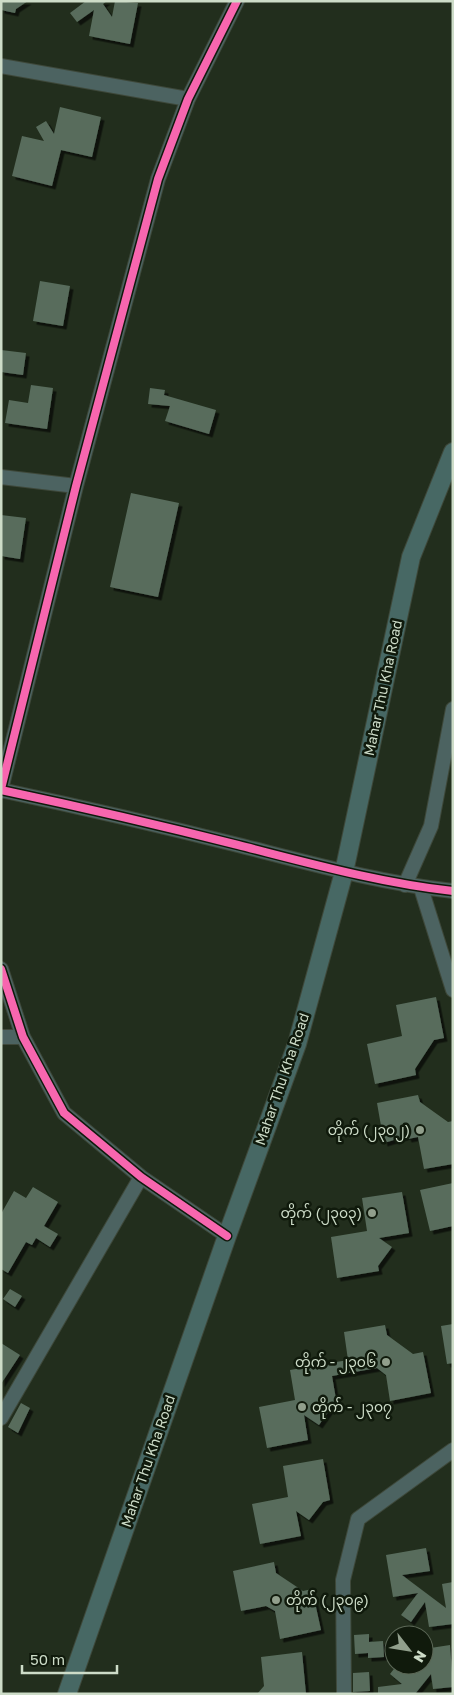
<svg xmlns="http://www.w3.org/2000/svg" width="454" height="1695" viewBox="0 0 454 1695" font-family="'Golos Text','Noto Sans Myanmar',sans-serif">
<defs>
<filter id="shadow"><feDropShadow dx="3.5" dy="3.5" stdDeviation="0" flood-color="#0009"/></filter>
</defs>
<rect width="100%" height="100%" fill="#222e1d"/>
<path fill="#586c5c" filter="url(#shadow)" d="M1 1H28L16 9 15 13 1 10Z
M86 1H107L103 4 112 17 115 1 138 3 130 44 89 36 94 10 77 22 70 13Z
M60 107 101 117 92 157 61 150 52 186 12 176 22 136 44 141 36 127 46 121 54 134Z
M40 281 70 286 63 326 33 321Z
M1 350 26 353 23 375 1 372Z
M31 385 53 388 47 429 5 423 9 400 28 403Z
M150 388 165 390 164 395 216 410 209 434 165 421 170 406 148 404Z
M131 493 179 503 158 597 110 587Z
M1 515 26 518 20 559 1 556Z
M436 997 444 1038 434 1040 415 1069 416 1075 375 1084 367 1044 402 1036 396 1005Z
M418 1095 420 1102 448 1122 453 1121V1164L424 1169 418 1137 408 1139 407 1136 384 1143 377 1103Z
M453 1183V1226L430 1231 420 1190Z
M33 1187 58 1202 44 1226 58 1234 50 1247 36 1238 32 1245 26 1242 8 1273 1 1269V1214L14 1191 26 1198Z
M402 1192 409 1233 379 1238 392 1247 378 1266 379 1271 337 1278 331 1237 367 1231 362 1198Z
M10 1289 22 1296 15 1307 3 1299Z
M453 1324V1363L447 1364 441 1326Z
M385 1325 387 1335 413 1354 423 1352 431 1393 390 1401 386 1375 377 1368 332 1376 337 1405H333L319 1425 304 1415 308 1440 267 1448 259 1407 295 1400 290 1370 348 1360 344 1332Z
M1 1343 20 1355 1 1384Z
M21 1403 30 1408 18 1433 8 1427Z
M323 1459 330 1500 323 1502 309 1520 296 1511 301 1536 260 1544 252 1504 288 1497 283 1466Z
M426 1548 430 1571 402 1575 446 1608 442 1584 453 1582V1624L429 1627 425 1602 411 1622 401 1615 418 1593 393 1597 386 1555Z
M274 1562 276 1573 303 1591 312 1589 321 1630 280 1639 275 1611 266 1606 241 1611 233 1571Z
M369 1634V1642L383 1641 384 1657 368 1658V1653L355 1654 354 1635Z
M450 1645 453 1687 433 1689 431 1674 415 1694H378V1687L402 1684 390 1674 397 1665H424V1649Z
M302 1652 306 1694H257L264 1686 261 1657Z
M369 1672 370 1691 353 1692V1673Z"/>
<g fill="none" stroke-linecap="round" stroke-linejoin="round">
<defs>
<path id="minor" d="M1 66 188 99
M1 477 76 486
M1 789 76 486 158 179 188 99 237 1
M1 790C81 807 159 825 238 845 309 863 380 883 453 891
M405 885 431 826 453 709
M421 888 453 990
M1 969 23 1037 64 1113 141 1177 227 1236
M1 1037H23
M1 1418 141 1177
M344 1694 343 1580 358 1519 453 1450"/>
<path id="major" d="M67 1694 227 1236 297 1044 344 872 411 557 453 452"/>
</defs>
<use href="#minor" stroke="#3e483a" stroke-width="16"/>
<use href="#major" stroke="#3e483a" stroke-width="20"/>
<use href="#minor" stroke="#4c6361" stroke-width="14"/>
<use href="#major" stroke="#476864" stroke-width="18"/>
<defs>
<path id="cycleway" d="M1 789 76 486 158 179 188 99 237 1
M1 790C81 807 159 825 238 845 309 863 380 883 453 891
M1 969 23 1037 64 1113 141 1177 227 1236"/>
</defs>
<use href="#cycleway" stroke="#101a0c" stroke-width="11"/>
<use href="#cycleway" stroke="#f766af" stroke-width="8"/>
</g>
<g fill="#919f8c" stroke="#101a0c" stroke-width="2">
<circle cx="420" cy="1130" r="5"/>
<circle cx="372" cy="1213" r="5"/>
<circle cx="386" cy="1362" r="5"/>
<circle cx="302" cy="1407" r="5"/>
<circle cx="276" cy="1600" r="5"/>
</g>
<g text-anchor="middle" stroke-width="5" stroke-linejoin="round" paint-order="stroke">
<g font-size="14" fill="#cddcc8" stroke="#101a0c">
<text transform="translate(383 688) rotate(-78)" y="5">Mahar Thu Kha Road</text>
<text transform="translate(282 1079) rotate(-71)" y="5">Mahar Thu Kha Road</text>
<text transform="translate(148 1461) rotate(-71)" y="5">Mahar Thu Kha Road</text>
</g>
<g font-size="14" fill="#cddcc8" stroke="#101a0c" text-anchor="end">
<text x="410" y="1135">တိုက် (၂၃၀၂)</text>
<text x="362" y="1218">တိုက် (၂၃၀၃)</text>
<text x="376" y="1367">တိုက် - ၂၃၀၆</text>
<text x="312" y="1412" text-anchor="start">တိုက် - ၂၃၀၇</text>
<text x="286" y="1605" text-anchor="start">တိုက် (၂၃၀၉)</text>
</g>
</g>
<rect width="454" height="1695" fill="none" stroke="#cddcc8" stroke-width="5"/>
<g transform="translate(409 1650) rotate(121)"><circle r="24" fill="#101a0c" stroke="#5c6857"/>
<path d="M0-4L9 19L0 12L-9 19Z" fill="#919f8c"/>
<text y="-8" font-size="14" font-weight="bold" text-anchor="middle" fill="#cddcc8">N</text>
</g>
<path d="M22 1665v8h95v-8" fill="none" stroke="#cddcc8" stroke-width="2.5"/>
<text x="30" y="1665" font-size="15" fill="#cddcc8" stroke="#101a0c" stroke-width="4" paint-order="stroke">50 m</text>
</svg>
